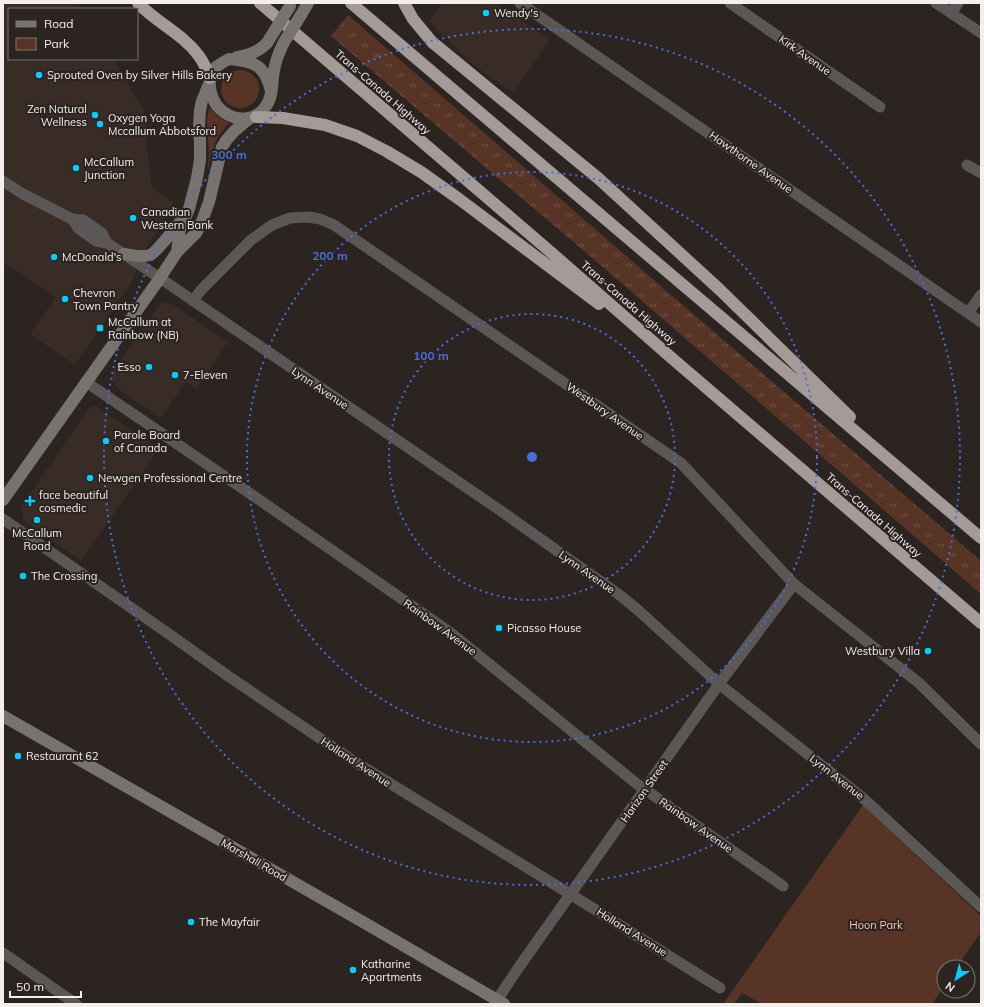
<svg xmlns="http://www.w3.org/2000/svg" width="984" height="1007" viewBox="0 0 984 1007" font-family="Mulish,sans-serif">
<defs>
<pattern id="grass-tufts" width="24" height="20" patternUnits="userSpaceOnUse"><rect width="24" height="20" fill="#583426"/><path d="M3 7l-1-3M5 7V3M7 7l1-3M15 17l-1-3M17 17v-4M19 17l1-3" fill="none" stroke="#715246"/></pattern>
</defs>
<rect width="100%" height="100%" fill="#2b2421"/>
<path fill="#392c27" d="M3 3H77L81 9H9V59H113L135 96 143 108 147 127V150L152 187 173 203 161 226 148 245 129 287 75 365 30 334 56 297 3 262Z
M442 3H497L550 40 513 93 473 65 429 21Z
M163 302 171 303 228 342 196 389 186 382 161 418 118 389 112 381V373L157 308Z
M96 406 159 449 81 561 24 521 21 507 90 407Z"/>
<path fill="url(#grass-tufts)" d="M348 15 692 313 981 561V594L598 263 331 36Z"/>
<path fill="#583426" d="M221 89a19 19 0 1 1 38 0a19 19 0 1 1-38 0Z
M209 108H210C215 115 221 119 229 123L220 134 215 143 208 170 209 154 207 121Z
M863 805 981 916V932L957 967H944V986L932 1004H762L742 993 734 1004H723Z"/>
<g fill="none" stroke-linecap="round" stroke-linejoin="round">
<path stroke="#5b5756" stroke-width="11" d="M520 3 981 322
M730 3 880 107
M936 3 981 33
M951 13 958 3
M967 165 981 173
M3 181 23 194 72 219 83 220 102 233 107 243
M72 219 78 228 96 241 107 243 160 278 501 511 621 596 638 610 719 684 863 798 981 907
M193 301 201 290 251 240 272 225 290 218 308 217 320 219 334 225 681 463 794 584 919 683 981 744
M968 313 981 295
M86 382 261 501 451 633 637 784 783 886
M3 519 169 634 228 676 352 760 583 902 720 988
M3 953 76 1004
M497 1000 519 967 719 684 794 584"/>
<path stroke="#797370" stroke-width="12" d="M301 15 308 3
M237 57C249 55 258 52 267 43
M271 91C265 65 254 61 229 59 225 61 220 64 216 67 204 81 211 104 225 113 239 122 257 120 266 106 272 98 272 87 273 77 274 68 276 61 279 53
M177 252 180 229 189 209 197 178 200 160V142L199 128 200 110 202 101 209 84
M124 254C132 255 142 258 150 255 157 252 175 228 181 221
M3 500 160 278 177 252 196 233 201 224 209 202 222 147C229 134 239 127 250 118
M3 716 363 922 504 1004"/>
<path stroke="#a49b98" stroke-width="12" d="M138 3C157 23 183 34 199 56 204 63 207 70 210 78
M260 3 546 248 674 360 981 623
M351 3 981 538
M404 3 413 19 432 42 598 178 719 289 850 417
M256 117 283 118 325 125 357 136 386 151 421 172 459 199 599 304"/>
<path stroke="#797370" stroke-width="12" d="M267 43 290 6
M279 53 284 42 301 15"/>
</g>
<g fill="none" stroke="#486edc" stroke-width="2" stroke-dasharray="2 4">
<circle cx="532" cy="457" r="143"/>
<circle cx="532" cy="457" r="285"/>
<circle cx="532" cy="457" r="428"/>
</g>
<g fill="#0dcafa" stroke="#2b2421" stroke-width="1.5">
<circle cx="486" cy="13" r="4"/>
<circle cx="39" cy="75" r="4"/>
<circle cx="95" cy="115" r="4"/>
<circle cx="100" cy="124" r="4"/>
<circle cx="76" cy="168" r="4"/>
<circle cx="133" cy="218" r="4"/>
<circle cx="54" cy="257" r="4"/>
<circle cx="65" cy="299" r="4"/>
<rect x="96" y="324" width="8" height="8" rx="2"/>
<circle cx="149" cy="367" r="4"/>
<circle cx="175" cy="375" r="4"/>
<circle cx="106" cy="441" r="4"/>
<circle cx="90" cy="478" r="4"/>
<path d="M28 495h4v4h4v4h-4v4h-4v-4h-4v-4h4z"/>
<circle cx="37" cy="520" r="4"/>
<circle cx="23" cy="576" r="4"/>
<circle cx="499" cy="628" r="4"/>
<circle cx="928" cy="651" r="4"/>
<circle cx="18" cy="756" r="4"/>
<circle cx="191" cy="922" r="4"/>
<circle cx="353" cy="970" r="4"/>
</g>
<g text-anchor="middle" stroke-width="4" stroke-linejoin="round" paint-order="stroke">
<g font-size="11" fill="#f4efed" stroke="#2b2421" text-anchor="start">
<text x="494" y="17">Wendy's</text>
<text x="47" y="79">Sprouted Oven by Silver Hills Bakery</text>
<text x="87" y="113" text-anchor="end">Zen Natural<tspan x="87" dy="13">Wellness</tspan></text>
<text x="108" y="122">Oxygen Yoga<tspan x="108" dy="13">Mccallum Abbotsford</tspan></text>
<text x="84" y="166">McCallum<tspan x="84" dy="13">Junction</tspan></text>
<text x="141" y="216">Canadian<tspan x="141" dy="13">Western Bank</tspan></text>
<text x="62" y="261">McDonald's</text>
<text x="73" y="297">Chevron<tspan x="73" dy="13">Town Pantry</tspan></text>
<text x="108" y="326">McCallum at<tspan x="108" dy="13">Rainbow (NB)</tspan></text>
<text x="141" y="371" text-anchor="end">Esso</text>
<text x="183" y="379">7-Eleven</text>
<text x="114" y="439">Parole Board<tspan x="114" dy="13">of Canada</tspan></text>
<text x="98" y="482">Newgen Professional Centre</text>
<text x="39" y="499">face beautiful<tspan x="39" dy="13">cosmedic</tspan></text>
<text x="37" y="537" text-anchor="middle">McCallum<tspan x="37" dy="13">Road</tspan></text>
<text x="31" y="580">The Crossing</text>
<text x="507" y="632">Picasso House</text>
<text x="920" y="655" text-anchor="end">Westbury Villa</text>
<text x="26" y="760">Restaurant 62</text>
<text x="199" y="926">The Mayfair</text>
<text x="361" y="968">Katharine<tspan x="361" dy="13">Apartments</tspan></text>
</g>
<g font-size="11" fill="#f4efed" stroke="#2b2421">
<text transform="translate(805 55) rotate(35)" y="4">Kirk Avenue</text>
<text transform="translate(383 92) rotate(41)" y="4">Trans-Canada Highway</text>
<text transform="translate(751 162) rotate(35)" y="4">Hawthorne Avenue</text>
<text transform="translate(629 303) rotate(41)" y="4">Trans-Canada Highway</text>
<text transform="translate(320 388) rotate(34)" y="4">Lynn Avenue</text>
<text transform="translate(605 411) rotate(35)" y="4">Westbury Avenue</text>
<text transform="translate(874 515) rotate(41)" y="4">Trans-Canada Highway</text>
<text transform="translate(587 572) rotate(35)" y="4">Lynn Avenue</text>
<text transform="translate(440 627) rotate(36)" y="4">Rainbow Avenue</text>
<text transform="translate(356 762) rotate(33)" y="4">Holland Avenue</text>
<text transform="translate(837 777) rotate(38)" y="4">Lynn Avenue</text>
<text transform="translate(644 791) rotate(-55)" y="4">Horizon Street</text>
<text transform="translate(696 825) rotate(35)" y="4">Rainbow Avenue</text>
<text transform="translate(254 860) rotate(30)" y="4">Marshall Road</text>
<text transform="translate(632 932) rotate(32)" y="4">Holland Avenue</text>
</g>
<g font-size="11" fill="#f7cab8" stroke="#2b2421">
<text x="876" y="929">Hoon Park</text>
</g>
</g>
<circle cx="532" cy="457" r="6" fill="#486edc" stroke="#2b2421" stroke-width="2"/>
<g font-size="12" text-anchor="middle" font-weight="bold" fill="#486edc" stroke="#2b2421" stroke-width="4" stroke-linejoin="round" paint-order="stroke">
<text x="229" y="159">300 m</text>
<text x="330" y="260">200 m</text>
<text x="431" y="360">100 m</text>
</g>
<rect width="984" height="1007" fill="none" stroke="#f4efed" stroke-width="8"/>
<rect x="8" y="8" width="130" height="52" fill="#2b2421" stroke="#7b7573"/>
<rect x="16" y="21" width="20" height="6" fill="#797370" stroke="#7b7573"/>
<text x="44" y="28" font-size="12" fill="#f4efed">Road</text>
<rect x="16" y="38" width="20" height="12" fill="#583426" stroke="#7b7573"/>
<text x="44" y="48" font-size="12" fill="#f4efed">Park</text>
<g transform="translate(956 979) rotate(216)"><circle r="19" fill="#2b2421" stroke="#7b7573"/>
<path d="M0-3L7 15L0 10L-7 15Z" fill="#0dcafa"/>
<text y="-6" font-size="11" font-weight="bold" text-anchor="middle" fill="#f4efed">N</text>
</g>
<path d="M10 991v6h71v-6" fill="none" stroke="#f4efed" stroke-width="2"/>
<text x="16" y="991" font-size="12" fill="#f4efed" stroke="#2b2421" stroke-width="3" paint-order="stroke">50 m</text>
</svg>
